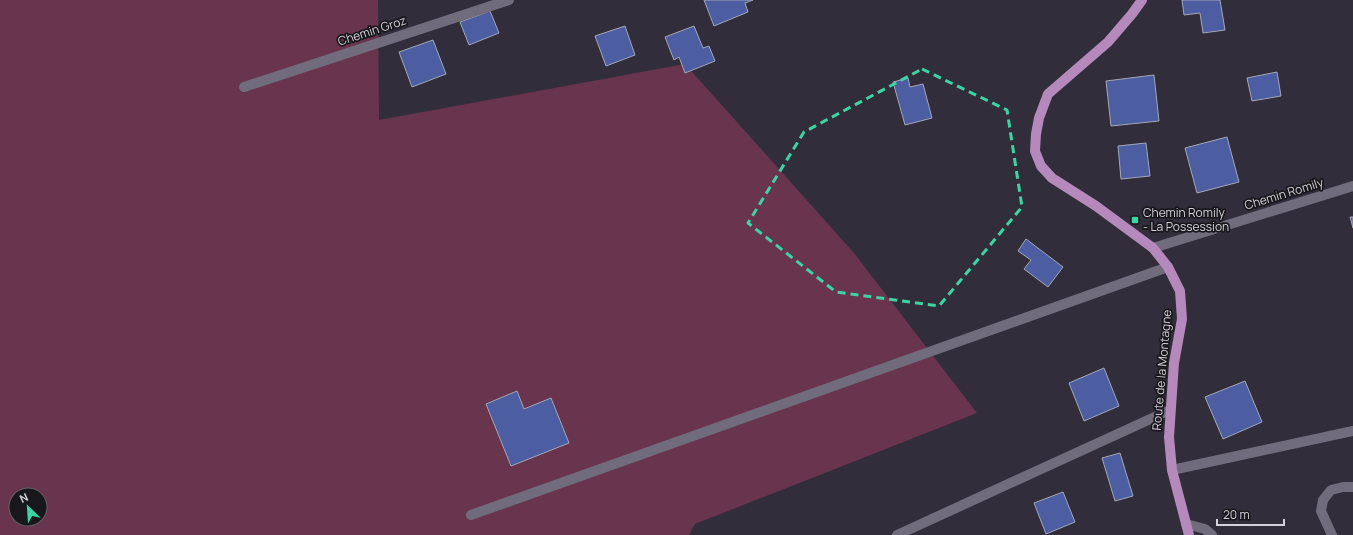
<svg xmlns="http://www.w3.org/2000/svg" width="1353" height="535" viewBox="0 0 1353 535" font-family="Manrope,sans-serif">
<rect width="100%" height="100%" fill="#312d3a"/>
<path fill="#69344d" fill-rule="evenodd" d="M0 0H378L379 120 685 64 854 253 977 413 695 524 689 535H0ZM16 495H40V519H16Z"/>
<path fill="#4d5da2" stroke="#a3a8b8" d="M704 0H753L745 3 748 12 714 26Z
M1182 0H1220L1225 30 1203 33 1200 13 1184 15Z
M490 11 499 33 469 45 460 22Z
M625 26 635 55 606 66 595 36Z
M694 26 703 48 709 46 715 61 685 73 679 57 674 60 665 37Z
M433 40 446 74 412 87 399 52Z
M1277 72 1281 96 1252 101 1247 78Z
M1154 75 1159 121 1111 126 1106 81Z
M908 78 910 87 923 84 932 118 905 125 893 82Z
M1227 137 1239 182 1197 193 1185 148Z
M1146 143 1150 176 1121 179 1118 146Z
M1350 217H1353V228Z
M1026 239 1063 267 1048 287 1024 269 1031 260 1018 251Z
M1104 368 1119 406 1084 421 1069 383Z
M1245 381 1262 422 1223 439 1205 397Z
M517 391 524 409 551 398 569 443 511 466 486 404Z
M1120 453 1133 496 1115 501 1102 458Z
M1063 492 1075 522 1046 534 1034 503Z"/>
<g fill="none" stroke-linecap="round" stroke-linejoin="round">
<path stroke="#716c7b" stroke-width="10" d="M244 87 509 0
M1153 248 1353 186
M1172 470 1353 431
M471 515 1168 267
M1186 524 1205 529 1212 535
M897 535 1170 410
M1332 535 1321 511 1323 500 1331 490 1343 487H1353"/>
<path stroke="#b589bb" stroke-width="10" d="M1142 0 1132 14 1108 42 1048 94 1039 118 1036 134 1035 151 1041 166 1052 178 1096 206 1153 248 1168 267 1180 291 1182 319 1174 363 1169 437 1172 470 1189 535"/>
</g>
<path fill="none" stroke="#3cd4a4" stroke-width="3" stroke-dasharray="8 5" stroke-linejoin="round" d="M922 69 1007 110 1022 207 939 306 836 292 748 223 804 132Z"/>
<rect fill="#3cd4a4" stroke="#18171c" stroke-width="1.5" x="1131" y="216" width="8" height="8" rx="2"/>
<g text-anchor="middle" stroke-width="3.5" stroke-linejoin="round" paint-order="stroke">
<g font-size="12" fill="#d4d1da" stroke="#18171c">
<text transform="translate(372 31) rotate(-18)" y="4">Chemin Groz</text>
<text transform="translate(1284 194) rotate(-17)" y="4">Chemin Romily</text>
<text transform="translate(1162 370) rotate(-85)" y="4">Route de la Montagne</text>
</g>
<g font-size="12" fill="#d4d1da" stroke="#18171c" text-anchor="start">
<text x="1143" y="217">Chemin Romily<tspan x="1143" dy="14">- La Possession</tspan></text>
</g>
</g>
<g transform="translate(28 507) rotate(335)"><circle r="19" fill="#18171c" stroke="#636168"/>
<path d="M0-3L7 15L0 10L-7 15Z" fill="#3cd4a4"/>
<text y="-6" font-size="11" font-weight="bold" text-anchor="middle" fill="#d4d1da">N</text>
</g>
<path d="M1217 519v6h67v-6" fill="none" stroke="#d4d1da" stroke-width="2"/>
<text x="1223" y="519" font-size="12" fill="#d4d1da" stroke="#18171c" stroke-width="3" paint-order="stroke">20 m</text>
</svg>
